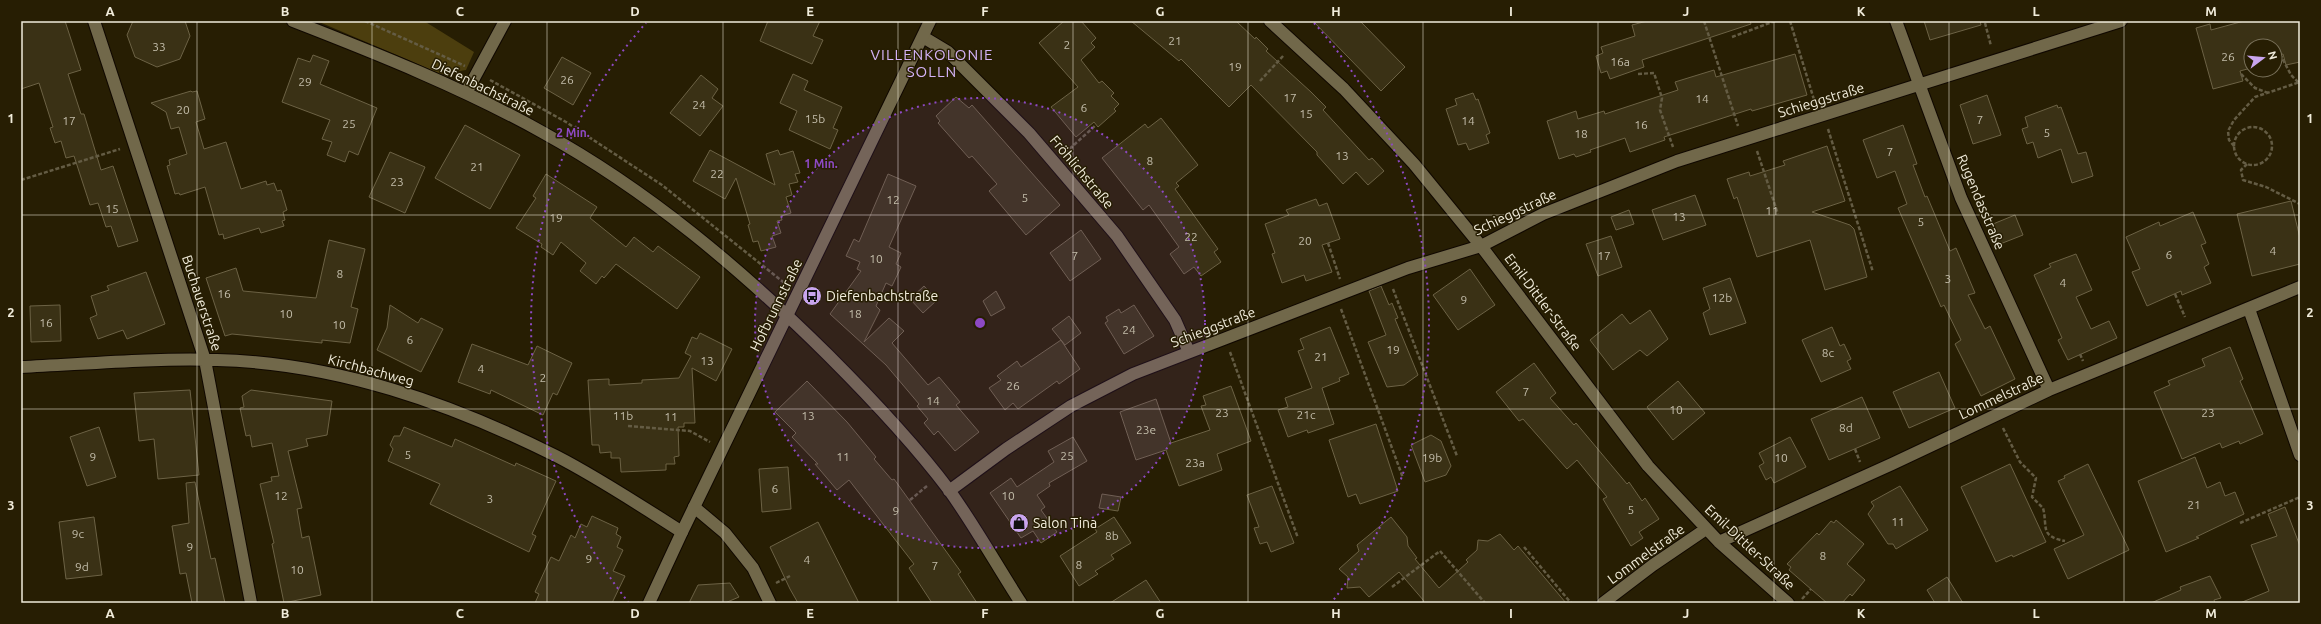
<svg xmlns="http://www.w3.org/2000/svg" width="2321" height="624" viewBox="0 0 2321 624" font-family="Ubuntu,sans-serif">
<rect width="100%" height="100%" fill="#271e03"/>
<path fill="#4c3e0e" d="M317 21H424L474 52 466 70 441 74Z"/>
<path fill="#3a3115" stroke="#6c6245" d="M21 21H65L81 70 68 74 81 114H84L101 170 113 166 138 241 118 247 111 226 106 227 98 203 90 205 74 156 66 158 61 141 55 143 50 128 53 127 39 83 21 89Z
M133 21H185L190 36 180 59 157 67 135 57 127 35Z
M768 21H820L813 36 823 40 812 64 760 41Z
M1064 21H1081L1096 38 1091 43 1095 47 1081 60 1099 83 1102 81 1114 93 1111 96 1119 104 1114 109 1116 111 1098 127 1094 122 1076 137 1051 107 1078 87 1039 43Z
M1131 21H1236L1255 39 1256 37 1268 49 1266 51 1311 92 1326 107 1323 110 1369 160 1372 158 1384 171 1368 185 1356 172 1343 184 1317 155V152L1251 85 1229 107 1181 59 1179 61Z
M1313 21H1360L1405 67 1381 91Z
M1647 21H1750L1751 24 1642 60 1644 67 1610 79 1607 71 1601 73 1596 56 1603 53 1601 47 1635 36 1632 25Z
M1924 21H1980L1981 25 1930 40Z
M2244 21H2300V62L2286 65 2283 54 2275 56V46H2251V68L2240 71 2243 81 2213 89 2196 28 2210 24 2211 30Z
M1795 54 1807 95 1752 111 1751 109 1664 137 1665 140 1630 152 1625 138 1590 150 1591 152 1576 157 1574 154 1559 159 1547 121 1576 111 1578 119 1604 111 1605 114 1678 90 1675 82 1714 70 1716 77Z
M313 55 329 61 320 84 377 108 358 155 349 151 345 162 327 155 332 142 322 139 330 120 282 102 298 58 310 62Z
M562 57 591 73 573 105 544 88Z
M793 74 808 81 804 90 842 107 833 128 838 130 830 149 789 130 797 111 780 103Z
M701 75 718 89 712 98 723 106 700 136 670 113Z
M191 91 192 92 197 91 205 119 196 122 204 149 226 142 241 189 266 181 267 185 274 183 277 191 281 190 287 210 283 212 285 220 282 221 284 226 261 233 259 228 224 239 223 234 219 235 205 187 180 195 179 193 175 194 167 166 170 165 169 160 187 154 179 127 171 129 166 112 151 103Z
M1473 93 1476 100 1478 99 1490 133 1486 135 1489 143 1469 150 1466 143 1458 145 1446 109 1457 105 1455 99Z
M1987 95 2001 135 1973 144 1960 105Z
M956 97 969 108 972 105 1060 205 1026 235 989 191 997 184 972 156 969 158 938 123 940 121 936 116Z
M2057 105 2058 108 2061 107 2078 154 2086 152 2093 176 2072 183 2061 149 2038 158 2033 142 2027 144 2022 129 2028 127 2025 117Z
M1161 118 1198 165 1176 183 1179 186 1175 189 1218 249 1214 252 1221 262 1201 276 1194 267 1184 274 1170 254 1179 247 1149 205 1143 210 1102 158 1145 124 1148 128Z
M465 125 520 155 490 209 435 178Z
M1903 125 1917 164 1913 165 1925 197 1927 196 1950 251 1956 248 1975 293 1968 295 1985 329 1990 326 2015 379 1981 396 1955 344 1961 340 1944 305 1941 307 1898 208 1907 204 1895 171 1877 178 1863 140Z
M1827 146 1845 201 1812 212 1850 225 1854 229 1867 277 1825 290 1810 240 1757 257 1737 197 1734 199 1727 179 1749 172 1750 176 1785 165 1783 161Z
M710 150 775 185 766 154 778 150 780 155 793 151 800 173 795 174 798 182 789 184 792 195 786 197 791 213 781 216 782 220 777 221 781 233 772 236 776 247 761 251 758 241 753 242 748 225 750 224 736 178 725 199 693 181Z
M390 152 425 167 405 213 369 197Z
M546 174 597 207 590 218 626 247 634 237 653 252 658 246 700 277 677 309 616 264 604 278 602 276 596 284 580 271 586 263 561 242 553 255 541 247 542 244 516 228 536 198 533 196Z
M888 174 916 186 889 247 901 253 896 264 901 267 892 286 886 283 876 306 880 310 864 342 889 318 904 331 892 343 928 385 939 377 960 402 956 405 979 432 955 451 938 431 934 435 924 423 928 419 917 406 919 404 886 365 830 314 861 271 857 269 860 262 846 256 854 239 859 242Z
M1695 195 1706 225 1663 240 1652 210Z
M1316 199 1319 206 1327 203 1340 239 1322 245 1332 272 1306 281 1304 275 1282 283 1272 254 1275 253 1265 224 1289 215 1286 210Z
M2291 201 2300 238V264L2252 276 2237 214Z
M1629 210 1634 224 1616 230 1611 217Z
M2193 212 2206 243 2201 245 2209 264 2204 267 2211 283 2182 295 2181 291 2147 306 2132 272 2140 269 2126 237 2159 222 2160 226Z
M2015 215 2023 235 1995 246 1989 229 1994 227 1993 224Z
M1081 230 1101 259 1070 281 1050 253Z
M1611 236 1622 267 1598 276 1586 244Z
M329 240 365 249 351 307 358 309 350 343 322 340V343L232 334 225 336 206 278 236 268 243 291 316 298Z
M2076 254 2092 290 2076 297 2091 329 2109 321 2117 338 2068 360 2058 340 2062 338 2034 275 2051 267 2049 264Z
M1470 269 1495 305 1458 330 1433 295Z
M146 272 165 324 127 339 123 330 98 339 90 318 97 315 91 296 109 290 107 286Z
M1730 278 1746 323 1710 335 1703 313 1710 309 1703 288Z
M924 286 937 300 923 313 910 299Z
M1381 286 1389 305 1392 303 1398 318 1395 319 1418 375 1404 385 1387 387 1368 342 1386 335 1369 291Z
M996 291 1005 308 991 316 983 301Z
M60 305 61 341 31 342 30 306Z
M390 305 418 323 421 318 443 329 421 372 377 350 387 328Z
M1134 305 1154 336 1124 354 1105 323 1108 321 1106 317 1119 309 1121 313Z
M1650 310 1668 339 1647 356 1640 350 1613 370 1590 340 1622 314 1630 324Z
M1069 316 1081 333 1065 345 1052 329Z
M1330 327 1349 374 1339 378 1340 381 1322 388 1334 424 1308 433 1307 430 1288 437 1278 410 1288 407 1285 398 1312 388 1298 351 1304 349 1300 339Z
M1832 327 1840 346 1844 344 1851 359 1847 361 1851 369 1821 382 1802 340Z
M700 333 732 349 716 381 692 368 695 423H684V427H678L679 456 674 457 675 464H666V470L621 472 620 458H611V452L600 453 599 445H592L588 380 609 379V385L642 383V380L679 378 691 356 685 353 692 337 697 339Z
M1061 340 1080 369 1059 384 1057 381 1018 409 1013 403 1005 410 989 388 1001 380 997 376 1017 361 1021 367Z
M472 344 528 365 537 346 572 363 557 395 553 393 543 415 491 390 490 394 458 382Z
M2230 347 2243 379 2240 381 2263 434 2240 444 2239 441 2222 448 2220 443 2182 459 2154 392 2170 385 2168 381 2205 366 2202 359Z
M1534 363 1556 393 1550 398 1574 425 1576 423 1627 484 1629 482 1642 501 1645 498 1659 519 1639 532 1643 538 1631 546 1603 499 1607 497 1577 460 1567 469 1523 419 1519 421 1496 392Z
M1939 372 1955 408 1909 428 1893 392Z
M807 381 847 422 876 457 874 459 892 480 894 479 961 572 958 574 977 603H932L909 568 914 564 849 480 837 490 815 464H818L792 437 796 433 775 412Z
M1678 381 1705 413 1673 440 1647 407Z
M1231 386 1251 441 1217 454 1222 470 1179 486 1166 450 1136 460 1120 412 1156 399 1171 443 1210 430 1201 406 1206 405 1203 396Z
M190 390 199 475 158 479 154 439 139 441 134 393Z
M251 390 332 401 327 435 306 439 308 446 288 451 302 508 297 509 302 538 309 536 321 595 284 603 272 544 274 543 260 484 272 481 271 477 279 476 272 443 252 447 250 435 246 436 240 408 244 407 242 396Z
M1862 397 1880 438 1829 460 1811 419Z
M1376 424 1398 491 1360 504 1356 494 1348 497 1329 440Z
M99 427 116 477 87 486 70 437Z
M404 427 452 447 455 439 515 466 516 463 556 481 532 534 536 536 529 552 430 504 440 484 388 461 393 449 390 445 394 436H400Z
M1431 435 1441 441 1451 466 1446 475 1425 482 1411 445Z
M1073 437 1087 461 1049 483 1050 486 1037 495 1045 507 1041 510 1057 532 1041 543 1033 531 1021 538 990 493 1011 478 1017 487 1054 462 1048 451Z
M1790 437 1806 467 1774 483 1771 477 1766 480 1759 466 1764 463 1759 453Z
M2195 457 2207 488 2220 482 2225 496 2235 492 2244 514 2196 537 2199 538 2166 552 2138 481Z
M2010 464 2046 542 2013 557 2012 555 1996 562 1961 487Z
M2088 464 2129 550 2068 579 2054 549 2084 535 2058 481 2065 478 2064 476Z
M788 467 791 509 762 512 759 469Z
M195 482 211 559 215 558 225 603H192L186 573 180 574 172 526 189 523 186 483Z
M1272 486 1294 543 1271 552 1267 542 1260 544 1254 528 1259 527 1247 495Z
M1900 486 1928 530 1896 549 1893 544H1888L1868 514 1874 506 1871 502Z
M1102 494 1121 497 1118 511 1099 508Z
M2285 507 2300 546V603H2240L2269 591 2251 545 2277 536 2268 514Z
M592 516 618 528 616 534 621 537 617 547 623 550 613 571 625 576 612 603H535L539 594 535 592 551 557 559 561 571 535 575 538 581 524 587 527Z
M94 517 102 575 66 579 59 522Z
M1114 517 1131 543 1111 555 1114 559 1095 571 1098 574 1079 586 1060 556 1097 532 1095 529Z
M1391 517 1407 537 1408 546 1417 558 1415 559 1439 588 1468 562 1466 560 1477 550 1478 540 1488 541 1500 534 1514 550 1518 546 1566 603H1422L1424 601 1399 572 1369 597 1360 587 1347 588 1348 577 1339 569 1359 551 1357 545Z
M1836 520 1864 544 1847 564 1865 580 1852 596 1850 594 1842 603H1827L1789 570 1791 567 1787 564 1817 533 1819 535 1831 521 1834 523Z
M818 522 859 603H798L790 589 770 547Z
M2210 576 2221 598 2214 600 2215 603H2151L2181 590 2180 587Z
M1947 577 1963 603H1935L1927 590Z
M1146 580 1161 603H1110Z
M730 583 739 597 725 603H689L698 585Z"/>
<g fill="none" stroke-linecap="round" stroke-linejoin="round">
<defs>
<path id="minor" d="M94 21 205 360 251 603
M293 21C378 54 463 88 542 132 649 191 741 269 828 355 870 397 913 442 949 490 975 526 997 566 1021 603
M1270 21 1344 89 1414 164 1481 246 1648 466 1719 542 1788 603
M1896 21 1961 198 2049 390
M923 37 948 52 1029 133 1117 236 1175 320 1189 352
M466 93 505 21
M2249 309 2300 455
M21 367C86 364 152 358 217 360 336 363 450 403 556 456 599 478 641 506 682 532
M949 491 1006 449 1071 406 1133 374 1408 268 1481 246 1543 214 1677 161 2121 21
M694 507 725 533 753 568 770 603
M1719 542 1892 464 2049 390 2300 287
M1603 603 1653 565 1706 529"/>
<path id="tertiary" d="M649 603 682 532 930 21"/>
</defs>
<use href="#minor" stroke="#100800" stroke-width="14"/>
<use href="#tertiary" stroke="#100800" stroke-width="14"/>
<path stroke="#645c44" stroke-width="2.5" stroke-dasharray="4 2" stroke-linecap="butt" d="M365 21 465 66
M1704 21 1738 126
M1790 21 1815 103
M1985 23 1991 46
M1732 37 1775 21
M2280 54 2291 75 2299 83
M1638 74 1654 73 1662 98 1660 110 1673 147
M2241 74 2255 88 2268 93
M490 80 566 122 662 185 787 285
M1260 81 1284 55
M2234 146a19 19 0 1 1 38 0a19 19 0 1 1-38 0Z
M1828 129 1873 272
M2234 146 2229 140 2228 131 2234 120 2255 97 2300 82
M1757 151 1778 214
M1065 153 1096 125
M2247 164 2241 170 2243 180 2266 187 2300 204
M21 180 120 149
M1328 243 1340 279
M1393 289 1457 456
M2175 294 2185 317
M1341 309 1403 478
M1230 352 1298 538
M2080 354 2083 361
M628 426 690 431 710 442
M2003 428 2020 462 2036 478 2032 497 2043 508C2048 527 2039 536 2065 541
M1855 449 1860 462
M910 500 927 486
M2240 523 2300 497
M1524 547 1571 603
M776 583 790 576
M1392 587 1440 551 1485 603
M1802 599 1811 589
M2117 602V603"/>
<use href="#minor" stroke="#71684a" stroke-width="12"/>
<use href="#tertiary" stroke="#71684a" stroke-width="12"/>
</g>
<path fill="none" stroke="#f1ecdb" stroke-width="1" stroke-opacity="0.55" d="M197 21V603M372 21V603M547 21V603M723 21V603M898 21V603M1073 21V603M1248 21V603M1423 21V603M1598 21V603M1774 21V603M1949 21V603M2124 21V603M21 215H2300M21 409H2300"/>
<circle cx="980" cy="323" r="225" fill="#8d49c3" fill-opacity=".12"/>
<g fill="none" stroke="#8d49c3" stroke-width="2" stroke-dasharray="2 4">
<circle cx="980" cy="323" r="225"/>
<path d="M629 603A449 449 0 0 1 646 23M1314 23A449 449 0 0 1 1331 603"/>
</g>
<defs>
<symbol id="bus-disc" viewBox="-11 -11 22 22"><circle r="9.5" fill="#c9a5ee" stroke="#271e03"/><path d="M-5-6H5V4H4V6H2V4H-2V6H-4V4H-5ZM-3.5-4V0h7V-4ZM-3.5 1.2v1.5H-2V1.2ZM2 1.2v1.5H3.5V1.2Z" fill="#111"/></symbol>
<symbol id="shop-disc" viewBox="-11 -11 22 22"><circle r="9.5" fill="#c9a5ee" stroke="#271e03"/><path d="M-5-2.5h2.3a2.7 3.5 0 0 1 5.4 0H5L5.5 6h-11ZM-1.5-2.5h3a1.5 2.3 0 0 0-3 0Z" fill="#111"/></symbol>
</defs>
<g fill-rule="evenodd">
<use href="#bus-disc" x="801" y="285" width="22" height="22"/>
<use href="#shop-disc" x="1008" y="512" width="22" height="22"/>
</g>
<g text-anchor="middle" stroke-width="3" stroke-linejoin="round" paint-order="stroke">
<g font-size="12" fill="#c3bdaa">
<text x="1175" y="45">21</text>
<text x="1067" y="49">2</text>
<text x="159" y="51">33</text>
<text x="2228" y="61">26</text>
<text x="1620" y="66">16a</text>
<text x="1235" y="71">19</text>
<text x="567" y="84">26</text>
<text x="305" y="86">29</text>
<text x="1290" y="102">17</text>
<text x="1702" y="103">14</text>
<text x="699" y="109">24</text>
<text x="1084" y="112">6</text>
<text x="183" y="114">20</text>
<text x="1306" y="118">15</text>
<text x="815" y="123">15b</text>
<text x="1980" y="124">7</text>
<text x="69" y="125">17</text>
<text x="1468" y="125">14</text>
<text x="349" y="128">25</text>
<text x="1641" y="129">16</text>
<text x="2047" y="137">5</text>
<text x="1581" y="138">18</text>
<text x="1890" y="156">7</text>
<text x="1342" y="160">13</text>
<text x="1150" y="165">8</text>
<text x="477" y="171">21</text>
<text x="717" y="178">22</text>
<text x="397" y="186">23</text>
<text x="1025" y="202">5</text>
<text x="893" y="204">12</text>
<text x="112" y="213">15</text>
<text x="1772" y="215">11</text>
<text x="1679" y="221">13</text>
<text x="556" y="222">19</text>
<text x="1921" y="226">5</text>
<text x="1191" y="241">22</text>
<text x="1305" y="245">20</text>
<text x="2273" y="255">4</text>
<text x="2169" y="259">6</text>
<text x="1075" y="260">7</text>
<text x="1604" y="260">17</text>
<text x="876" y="263">10</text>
<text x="340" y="278">8</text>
<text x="1948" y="283">3</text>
<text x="2063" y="287">4</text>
<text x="224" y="298">16</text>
<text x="1722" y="302">12b</text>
<text x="1464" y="304">9</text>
<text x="286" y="318">10</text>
<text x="855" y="318">18</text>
<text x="46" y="327">16</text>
<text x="339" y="329">10</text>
<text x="1129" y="334">24</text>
<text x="410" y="344">6</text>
<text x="1393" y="354">19</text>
<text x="1828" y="357">8c</text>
<text x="1321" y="361">21</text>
<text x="707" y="365">13</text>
<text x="481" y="373">4</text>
<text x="543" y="382">2</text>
<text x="1013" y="390">26</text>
<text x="1526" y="396">7</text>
<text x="933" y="405">14</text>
<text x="1676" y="414">10</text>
<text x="1222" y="417">23</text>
<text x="2208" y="417">23</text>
<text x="1306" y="419">21c</text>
<text x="623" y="420">11b</text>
<text x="808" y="420">13</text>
<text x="671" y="421">11</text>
<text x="1846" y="432">8d</text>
<text x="1146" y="434">23e</text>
<text x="408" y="459">5</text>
<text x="1067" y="460">25</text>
<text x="93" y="461">9</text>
<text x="843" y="461">11</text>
<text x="1432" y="462">19b</text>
<text x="1781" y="462">10</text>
<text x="1195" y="467">23a</text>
<text x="775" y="493">6</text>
<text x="281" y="500">12</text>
<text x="1008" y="500">10</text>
<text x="490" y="503">3</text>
<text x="2194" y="509">21</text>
<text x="1631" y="514">5</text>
<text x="896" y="515">9</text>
<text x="1898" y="526">11</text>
<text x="78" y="538">9c</text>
<text x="1112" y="540">8b</text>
<text x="190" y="551">9</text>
<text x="1823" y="560">8</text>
<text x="589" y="563">9</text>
<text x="807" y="564">4</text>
<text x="1079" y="569">8</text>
<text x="935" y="570">7</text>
<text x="82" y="571">9d</text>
<text x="297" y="574">10</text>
</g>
<g font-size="14" fill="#f1ecdb" stroke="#271e03">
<text transform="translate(483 87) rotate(26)" y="5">Diefenbachstraße</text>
<text transform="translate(1821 100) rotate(-17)" y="5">Schieggstraße</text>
<text transform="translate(1082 172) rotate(50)" y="5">Fröhlichstraße</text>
<text transform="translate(1981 202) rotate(67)" y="5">Rugendasstraße</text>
<text transform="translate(1515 212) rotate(-25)" y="5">Schieggstraße</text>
<text transform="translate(1543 302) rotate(53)" y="5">Emil-Dittler-Straße</text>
<text transform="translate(202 303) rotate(72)" y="5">Buchauerstraße</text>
<text transform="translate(776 305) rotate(-64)" y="5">Hofbrunnstraße</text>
<text transform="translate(1213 327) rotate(-21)" y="5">Schieggstraße</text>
<text transform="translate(371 370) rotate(15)" y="5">Kirchbachweg</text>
<text transform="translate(2001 396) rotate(-25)" y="5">Lommelstraße</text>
<text transform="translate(1750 547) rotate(43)" y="5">Emil-Dittler-Straße</text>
<text transform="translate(1646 554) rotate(-36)" y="5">Lommelstraße</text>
</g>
<g font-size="14" fill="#f1ecdb" stroke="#271e03" text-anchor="start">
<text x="826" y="301">Diefenbachstraße</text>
<text x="1033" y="528">Salon Tina</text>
</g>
<g font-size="15" letter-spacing="1" fill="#d4b3f7" stroke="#271e03">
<text x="932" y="60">VILLENKOLONIE<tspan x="932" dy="17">SOLLN</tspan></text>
</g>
</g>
<circle cx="980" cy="323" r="6" fill="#8d49c3" stroke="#271e03" stroke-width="2"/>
<g font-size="12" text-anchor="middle" font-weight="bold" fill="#8d49c3" stroke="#271e03" stroke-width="3" stroke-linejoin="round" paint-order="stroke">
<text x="573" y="137">2 Min.</text>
<text x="821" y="168">1 Min.</text>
</g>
<rect width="2321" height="624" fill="none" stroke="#271e03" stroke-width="44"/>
<g transform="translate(2263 58) rotate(74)"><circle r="19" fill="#271e03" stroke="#787059"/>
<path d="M0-3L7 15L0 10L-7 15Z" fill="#c9a5ee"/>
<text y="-6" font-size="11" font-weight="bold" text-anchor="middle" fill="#f1ecdb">N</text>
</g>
<rect x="22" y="22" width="2277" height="580" fill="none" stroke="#f1ecdb" stroke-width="1.5"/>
<g font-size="13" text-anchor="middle" font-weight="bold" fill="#f1ecdb">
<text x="110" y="16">A</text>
<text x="285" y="16">B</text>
<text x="460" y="16">C</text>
<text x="635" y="16">D</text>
<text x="810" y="16">E</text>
<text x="985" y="16">F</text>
<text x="1160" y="16">G</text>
<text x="1336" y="16">H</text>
<text x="1511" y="16">I</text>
<text x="1686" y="16">J</text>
<text x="1861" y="16">K</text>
<text x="2036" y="16">L</text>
<text x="2211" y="16">M</text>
<text x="11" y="123">1</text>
<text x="2310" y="123">1</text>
<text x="11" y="317">2</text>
<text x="2310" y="317">2</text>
<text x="11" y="510">3</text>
<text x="2310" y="510">3</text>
<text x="110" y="618">A</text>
<text x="285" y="618">B</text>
<text x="460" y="618">C</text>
<text x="635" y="618">D</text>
<text x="810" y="618">E</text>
<text x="985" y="618">F</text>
<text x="1160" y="618">G</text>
<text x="1336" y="618">H</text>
<text x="1511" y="618">I</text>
<text x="1686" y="618">J</text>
<text x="1861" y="618">K</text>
<text x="2036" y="618">L</text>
<text x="2211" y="618">M</text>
</g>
</svg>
